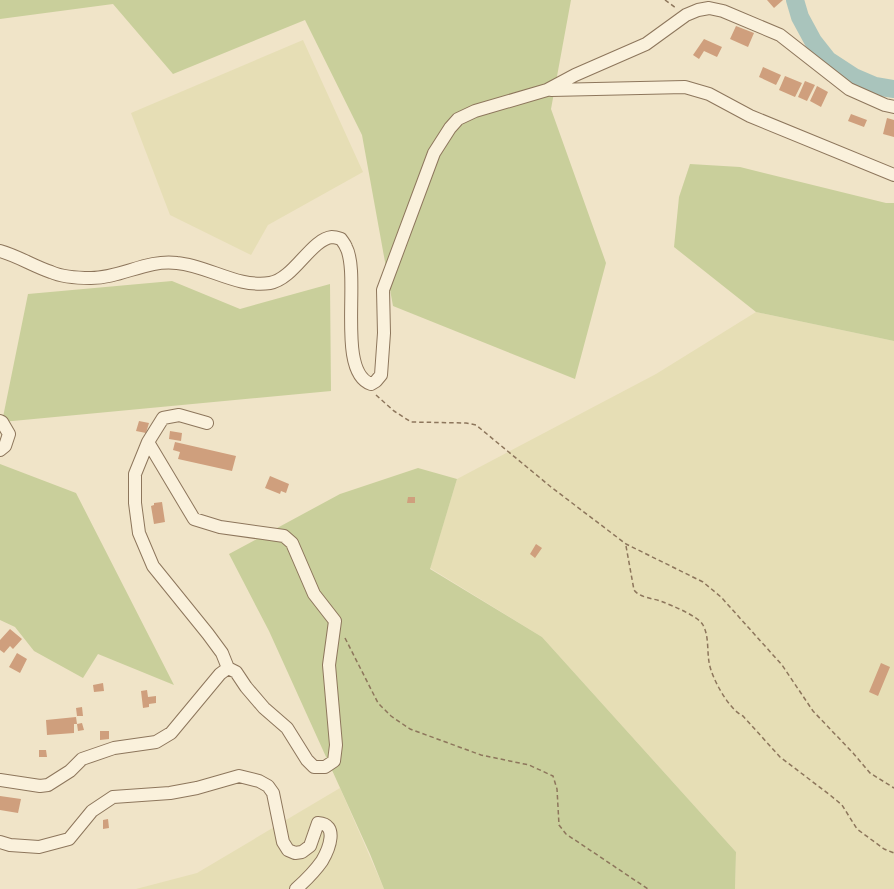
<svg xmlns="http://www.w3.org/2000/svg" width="894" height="889" viewBox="0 0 894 889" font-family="'Source Serif 4',serif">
<rect width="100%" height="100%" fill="#f0e4c8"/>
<path fill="#e6deb5" d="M303 40 363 172 268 225 251 255 170 215 131 113Z
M756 312 894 341V889H735L736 852 542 637 430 568 457 479 656 374Z
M340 788 384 889H136L197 873Z"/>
<path fill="#c9cf9b" d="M0 0H571L551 109 606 263 575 379 393 306 362 135 305 20 173 74 113 4 0 19Z
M690 164 740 167 886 203H894V341L756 312 674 247 679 197Z
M172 281 240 309 330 284 331 391 2 422 28 294Z
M0 464 76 493 174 685 98 654 83 678 34 651 15 627 0 620Z
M418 468 457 479 430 569 542 637 736 852 735 889H384L370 854 269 631 229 554 340 494Z"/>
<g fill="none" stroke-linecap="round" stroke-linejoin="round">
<path stroke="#a9c4bc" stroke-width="18" d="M795 0 800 17 813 41 828 60 854 77 875 86 894 89"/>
</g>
<path fill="#cf9f7d" d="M767 0H783L774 8Z
M736 26 754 33 748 47 730 39Z
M704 39 722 47 717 57 704 51 699 59 693 55Z
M763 67 781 75 776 85 759 77Z
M785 76 802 83 795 97 779 90Z
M805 81 815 85 807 101 798 97Z
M817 86 828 92 821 107 810 101Z
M851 114 867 120 864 127 848 121Z
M887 118 894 120V137L883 134Z
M139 421 149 423 146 433 136 431Z
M170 431 182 433 181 441 169 439Z
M175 442 236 456 232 471 178 459 180 452 173 450Z
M270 476 289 484 286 493 281 491 280 494 265 488Z
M408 497H415V503H407Z
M162 502 165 522 154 524 151 506 154 505V503Z
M536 544 542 548 535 558 530 554Z
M10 629 22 639 13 649 10 646 4 653 0 650V640Z
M17 653 27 659 20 673 9 667Z
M881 663 890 667 878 696 869 692Z
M103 683 104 691 94 692 93 685Z
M147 690 148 697 156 696V703L149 704V707L143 708 141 691Z
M82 707 83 716H77L76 708Z
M76 717 77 724 82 723 84 730 78 731 77 724H74V733L47 735 46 720Z
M100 731H109V739L100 740Z
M39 750H46L47 757H39Z
M0 796 21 799 18 813 0 810Z
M108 819 109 828 103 829V820Z"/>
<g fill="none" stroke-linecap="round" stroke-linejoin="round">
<defs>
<path id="street" d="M551 90 685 87 709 94 750 116 894 175
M0 251C18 256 33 266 51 272 62 277 79 278 91 278 121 278 147 259 177 263 209 266 237 288 270 283 294 279 311 239 332 237 335 237 338 238 341 239 343 242 345 244 346 247 361 275 336 372 371 384L376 381 381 375 384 333 383 290 434 153 450 128 458 119 475 111 547 90 575 75 646 44 686 15 698 10 709 8 723 11 780 35 849 89 885 105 894 107
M0 421 2 422 9 434 5 446 0 450
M148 442 194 519 220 527 284 536 292 543 314 594 335 621 329 665 336 745 334 761 325 767H314L307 760 287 728 264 708 246 687 236 672 228 668 222 653 208 634 153 566 139 533 135 503V474Z
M148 442 163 418 179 415 207 423
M0 780 40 786 48 785 70 771 82 759 114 748 156 742 171 733 220 674 228 668
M0 842 10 845 39 847 69 839 92 811 113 797 170 793 197 788 239 776 259 781 268 786 273 793 283 842 288 850 295 853 302 852 310 846 318 823C339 824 329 849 322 861 315 871 305 881 296 889"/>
</defs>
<use href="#street" stroke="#8d765c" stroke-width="14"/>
<path stroke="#8d765c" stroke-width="1.5" stroke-dasharray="4.5 3" stroke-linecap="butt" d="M665 0 676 8
M376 395 394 411 411 422 466 423 476 425 551 487 626 544 703 582 721 597 782 665 813 711 853 753 870 773 894 788
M626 546 634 590C640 598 653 598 663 602 673 606 698 616 703 625 709 636 707 650 709 662 711 677 729 710 743 716L780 757 830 795 842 805 857 829 884 849 894 853
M345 638 378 703 391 716 410 729 481 755 529 765 553 776 557 789 559 825 566 834 648 889"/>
<use href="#street" stroke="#faf1dc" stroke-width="12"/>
</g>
</svg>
